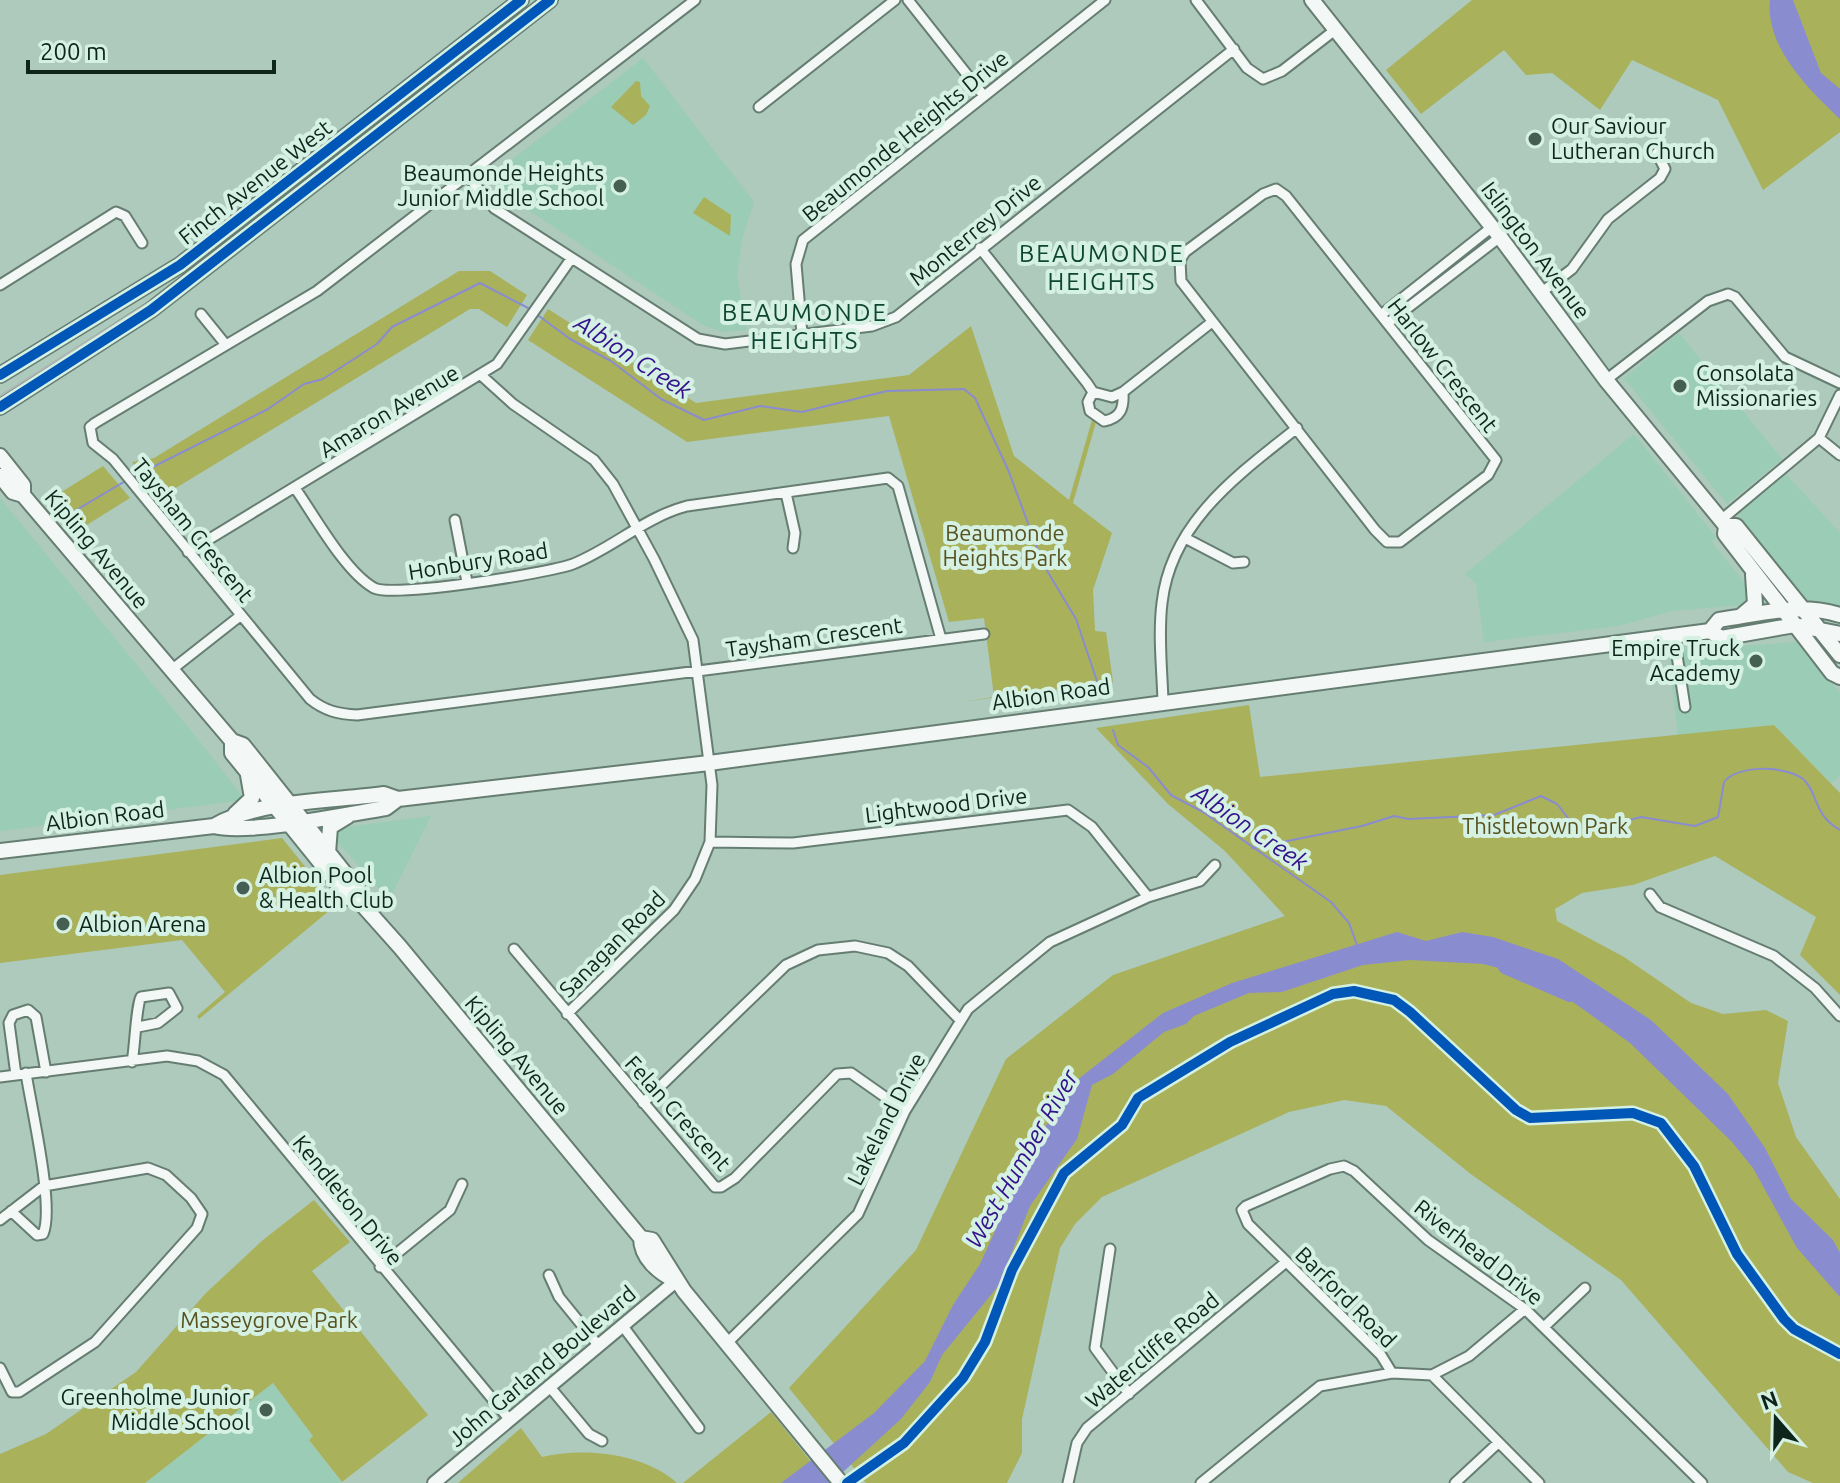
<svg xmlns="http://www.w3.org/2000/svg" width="1840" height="1483" viewBox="0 0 1840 1483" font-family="Ubuntu,sans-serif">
<rect width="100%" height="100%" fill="#adcabc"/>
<path fill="#9bccb5" d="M643 58 754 202 742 239 737 276 747 330 723 332 703 325 507 196 491 176Z
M1679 333 1782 459 1727 504 1624 378Z
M1634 434 1716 537 1712 542 1752 592 1743 605 1671 611 1619 626 1484 642 1476 583 1465 574Z
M1785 473 1840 533V608L1802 598 1738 514Z
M0 498 201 743 245 800 0 831Z
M1797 642 1840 693V776L1831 783 1774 725 1678 736 1668 651Z
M431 816 389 900 335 839 338 830 346 827Z
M273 1383 313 1436 309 1441 342 1483H145Z"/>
<path fill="#aab15b" d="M1472 0H1840V132L1763 190 1718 100 1632 60 1600 110 1552 73 1526 75 1504 50 1421 114 1386 70Z
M636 81 640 82 641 96 650 106 646 115 633 125 611 107Z
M704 197 731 215 730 236 693 213Z
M459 271H490L527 295 507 327 479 309H470L161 497 132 462 154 458Z
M548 309 696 403 909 375 971 326 1014 456 1069 500 1092 420 1096 422 1073 503 1112 533 1093 590 1095 631 1106 632 1113 682 961 702 994 697 984 618 949 622 889 416 687 442 528 340Z
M103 466 130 498 82 528 55 496Z
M1249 705 1260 777 1774 725 1840 793V995L1800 955 1816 917 1715 856 1633 885 1582 893 1555 909 1557 921 1624 957 1691 1003 1723 1014 1766 1010 1788 1021 1778 1083 1796 1137 1840 1199V1483H1813L1788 1472 1621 1280 1472 1175 1386 1106 1344 1100 1289 1112 1102 1197 1075 1224 1060 1248 1022 1419V1453L1007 1483H866L789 1388 916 1250 1006 1059 1113 975 1285 916 1225 851 1168 804 1096 728Z
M282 838 336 905 199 1019 197 1016 225 992 182 940 0 963V875Z
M314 1200 350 1242 312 1271 428 1415 342 1482 309 1440 313 1436 273 1383 145 1483H0V1454L46 1434 136 1372 206 1293 263 1240Z
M771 1412 828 1483H683Z
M521 1428 542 1457C583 1447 644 1453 677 1483H458Z"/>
<path fill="#898dcf" d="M1770 0H1793L1821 73 1840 89V119C1809 90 1765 47 1770 0Z
M1397 932 1426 941 1462 932 1493 937 1558 959 1651 1020 1728 1094 1765 1148 1791 1199 1833 1240 1840 1253V1297L1797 1248 1753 1168 1732 1142 1630 1043 1541 979 1483 964 1410 960 1363 965 1282 992 1249 993 1194 1016 1186 1024 1164 1032 1113 1074 1092 1085 1077 1139 1030 1206 999 1285 942 1355 930 1382 901 1419 831 1483H816L817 1476 801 1483H781L874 1413 925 1361 953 1305 980 1264 1030 1154 1068 1087 1163 1013 1232 983Z"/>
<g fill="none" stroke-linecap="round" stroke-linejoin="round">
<path stroke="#898dcf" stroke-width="2" d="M535 313 570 339 611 361 661 399 704 420 760 406 802 412 887 391 964 389 975 398 1009 472 1043 564 1076 619 1098 684
M133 477 268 409 304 384 323 379 377 344 392 327 480 283 530 309
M73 512 127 480
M1113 730 1118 745 1148 767 1171 795 1203 812 1331 902 1349 923 1357 945
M1252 848 1362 826 1394 816 1408 819 1494 815 1541 796 1557 804 1575 827 1598 828 1641 817 1695 826 1718 817 1724 782C1738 764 1786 766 1803 779 1819 793 1812 814 1840 830"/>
<path stroke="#898dcf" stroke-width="14" d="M1505 967 1570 995
M808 1483 829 1466"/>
<defs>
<path id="minor" d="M695 0 317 291 95 423 90 427 93 443 113 459 310 699C325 711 338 714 357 715L984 634
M908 0 984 96
M1196 0 1247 68 1263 79 1282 71 1335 30
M759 107 895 0
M467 175 494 208 698 339 725 344 872 326 896 317 1234 49
M1276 189 1286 196 1496 460 1488 475 1400 542H1387L1375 530 1181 281 1180 260 1185 252 1263 194Z
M980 248 1087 383 1093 392 1088 402 1090 411 1104 421C1121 418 1124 408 1123 392L1212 322
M0 285 116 212 125 216 142 243
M1542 292 1572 269 1608 219 1660 178 1665 169 1657 153
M201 314 226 345
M1381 315 1492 227
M1388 323 1500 237
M802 334 796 264 803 240 1105 0
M482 376 513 404 594 460 613 484 654 559 693 640 712 785 710 842 695 879 674 910 567 1014
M1606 380 1708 301 1728 294 1735 297 1785 357 1840 383
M1093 392 1112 397 1123 392
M1819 438 1840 455
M295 488C314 515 345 572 374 588 393 598 549 573 573 564 613 548 645 517 687 506L888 478 898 486 941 639
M786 493 795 533 793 548
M455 520 467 582
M1721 520 1819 438 1840 395
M1185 538 1233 563 1244 562
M188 552 497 364 571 259
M1674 636 1685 707
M170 671 240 616
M1163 701C1162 669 1158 635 1162 603 1171 522 1239 474 1297 428
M710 842 793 843 1068 810 1092 827 1148 897
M1650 894 1660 907 1774 956 1815 988 1840 1016
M514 949 715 1187H721L735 1178 837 1074 851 1073 905 1111
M132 1062C135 1048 136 1005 141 997L169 993 177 1008 158 1023 138 1027
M16 1075 9 1023 13 1015 28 1010 36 1017 46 1072
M0 1077 167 1056 198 1061 224 1075 509 1419
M643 1103 786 965 818 950 855 946 888 953 908 966 959 1019
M11 1211 37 1235 43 1234C55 1208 31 1107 26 1073
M0 1220 44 1186 148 1168 166 1175 191 1198 202 1214 197 1228 95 1342 19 1392H12L0 1368
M1110 1249 1095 1348 1129 1394
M380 1267 450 1210 462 1184
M549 1275 559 1297 598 1345
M622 1325 699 1428
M1544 1327 1585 1288
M726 1344 858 1214 905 1111 968 1009 1050 942 1148 897 1200 881 1215 865
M1432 1375 1469 1356 1525 1309
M549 1386 589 1434 602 1441
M1068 1483 1077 1443 1087 1428 1286 1262
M1201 1483 1320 1386 1392 1373
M1455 1483 1498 1443
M1539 1483 1432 1375 1392 1373 1381 1355 1248 1224 1242 1210 1246 1206 1330 1169 1344 1166 1354 1171 1428 1240 1525 1309 1702 1483"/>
<path id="tertiary" d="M434 1483 676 1281"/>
<path id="secondary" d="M1312 0 1500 237 1606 380 1726 526 1725 534 1832 673 1840 677
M0 375 180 265 521 0
M0 407 151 310 550 0
M0 456 23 485V495
M0 476 13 492 23 495 232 741 243 745 359 891V901
M1726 526H1736L1840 655
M1742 615 1755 604 1753 575
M1710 631 1719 620C1761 614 1798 602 1840 615
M232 741V753L349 898 359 901 400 947 641 1238C641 1258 659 1273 676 1281
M235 814 252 798 248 775
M214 826C257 800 335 801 384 794L398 799 709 763 1710 631 1721 638 1795 625 1840 634
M0 851 214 826C247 835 349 814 386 808L398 799
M328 853 330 827 348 816
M641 1238 652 1240 684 1291 841 1483"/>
</defs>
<use href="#minor" stroke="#667d72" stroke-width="13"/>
<use href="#tertiary" stroke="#667d72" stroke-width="16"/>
<use href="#secondary" stroke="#667d72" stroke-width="18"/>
<use href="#minor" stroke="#f3f7f5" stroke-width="9"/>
<use href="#tertiary" stroke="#f3f7f5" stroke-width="12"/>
<use href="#secondary" stroke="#f3f7f5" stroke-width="14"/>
<path stroke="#afb6b3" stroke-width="2" d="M0 396 161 295 540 0"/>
<defs>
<path id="cycleway" d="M0 375 180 265 521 0
M0 407 151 310 550 0
M847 1483 904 1443 963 1378 985 1342 1012 1270 1064 1173 1122 1125 1138 1098 1230 1042 1333 994 1354 991 1394 1000 1410 1012 1516 1110 1530 1118 1633 1113 1661 1123 1694 1166 1737 1254 1784 1319 1794 1329 1840 1354"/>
</defs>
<use href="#cycleway" stroke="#d5f1e3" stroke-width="15"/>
<use href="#cycleway" stroke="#0057b8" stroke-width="10"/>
</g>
<g fill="#465f53" stroke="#d5f1e3" stroke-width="3">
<circle cx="1535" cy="139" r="8"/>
<circle cx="620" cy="186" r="8"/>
<circle cx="1680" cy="386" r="8"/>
<circle cx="1756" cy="661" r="8"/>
<circle cx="243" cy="888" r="8"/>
<circle cx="63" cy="924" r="8"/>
<circle cx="266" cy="1410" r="8"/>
</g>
<g text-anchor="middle" stroke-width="8" stroke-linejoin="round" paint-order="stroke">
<g font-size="22" fill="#0e251b" stroke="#d5f1e3" text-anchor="start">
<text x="1551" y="134">Our Saviour<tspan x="1551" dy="25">Lutheran Church</tspan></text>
<text x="604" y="181" text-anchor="end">Beaumonde Heights<tspan x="604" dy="25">Junior Middle School</tspan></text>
<text x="1696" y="381">Consolata<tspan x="1696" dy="25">Missionaries</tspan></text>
<text x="1740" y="656" text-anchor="end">Empire Truck<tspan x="1740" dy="25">Academy</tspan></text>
<text x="259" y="883">Albion Pool<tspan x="259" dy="25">&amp; Health Club</tspan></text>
<text x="79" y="932">Albion Arena</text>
<text x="250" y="1405" text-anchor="end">Greenholme Junior<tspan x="250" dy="25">Middle School</tspan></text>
</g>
<g font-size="22" fill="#0e251b" stroke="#d5f1e3">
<text transform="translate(905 136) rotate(-39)" y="8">Beaumonde Heights Drive</text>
<text transform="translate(255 182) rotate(-38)" y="8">Finch Avenue West</text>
<text transform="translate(975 230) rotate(-39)" y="8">Monterrey Drive</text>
<text transform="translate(1536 250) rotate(53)" y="8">Islington Avenue</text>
<text transform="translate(1443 365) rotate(52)" y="8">Harlow Crescent</text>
<text transform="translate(389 411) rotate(-31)" y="8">Amaron Avenue</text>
<text transform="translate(193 530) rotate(51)" y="8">Taysham Crescent</text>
<text transform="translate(97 549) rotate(50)" y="8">Kipling Avenue</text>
<text transform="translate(478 561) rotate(-9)" y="8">Honbury Road</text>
<text transform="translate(814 637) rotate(-8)" y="8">Taysham Crescent</text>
<text transform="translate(1051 694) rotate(-8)" y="8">Albion Road</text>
<text transform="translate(946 805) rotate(-7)" y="8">Lightwood Drive</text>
<text transform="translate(105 816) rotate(-7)" y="8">Albion Road</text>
<text transform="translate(612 944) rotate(-45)" y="8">Sanagan Road</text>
<text transform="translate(517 1055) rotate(50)" y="8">Kipling Avenue</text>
<text transform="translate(678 1113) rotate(48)" y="8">Felan Crescent</text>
<text transform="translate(886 1119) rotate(-63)" y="8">Lakeland Drive</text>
<text transform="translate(348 1200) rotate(51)" y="8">Kendleton Drive</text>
<text transform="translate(1479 1252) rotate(38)" y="8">Riverhead Drive</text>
<text transform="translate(1346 1297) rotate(45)" y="8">Barford Road</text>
<text transform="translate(1152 1350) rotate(-40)" y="8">Watercliffe Road</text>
<text transform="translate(542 1366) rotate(-40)" y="8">John Garland Boulevard</text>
</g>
<g font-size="22" fill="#57521f" stroke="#d5f1e3">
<text x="1005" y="541">Beaumonde<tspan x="1005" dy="25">Heights Park</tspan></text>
<text x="1545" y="834">Thistletown Park</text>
<text x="269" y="1328">Masseygrove Park</text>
</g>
<g font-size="24" letter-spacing="2" fill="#0d4632" stroke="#d5f1e3">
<text x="1102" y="262">BEAUMONDE<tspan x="1102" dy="28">HEIGHTS</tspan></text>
<text x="805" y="321">BEAUMONDE<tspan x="805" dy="28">HEIGHTS</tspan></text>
</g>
<g font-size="24" font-style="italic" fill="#34128c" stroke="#d5f1e3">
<text transform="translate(633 357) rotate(33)" y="8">Albion Creek</text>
<text transform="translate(1250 828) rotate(34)" y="8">Albion Creek</text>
<text transform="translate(1022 1159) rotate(-60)" y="8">West Humber River</text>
</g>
</g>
<g transform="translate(1776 1419) rotate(340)" stroke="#d5f1e3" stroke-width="6" paint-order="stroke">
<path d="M0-6L14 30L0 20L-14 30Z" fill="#0e251b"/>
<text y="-12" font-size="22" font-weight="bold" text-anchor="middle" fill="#0e251b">N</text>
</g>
<path d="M28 60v12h246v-12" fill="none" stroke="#0e251b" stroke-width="4"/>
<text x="40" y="60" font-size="24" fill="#0e251b" stroke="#d5f1e3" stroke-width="6" paint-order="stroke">200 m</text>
</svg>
